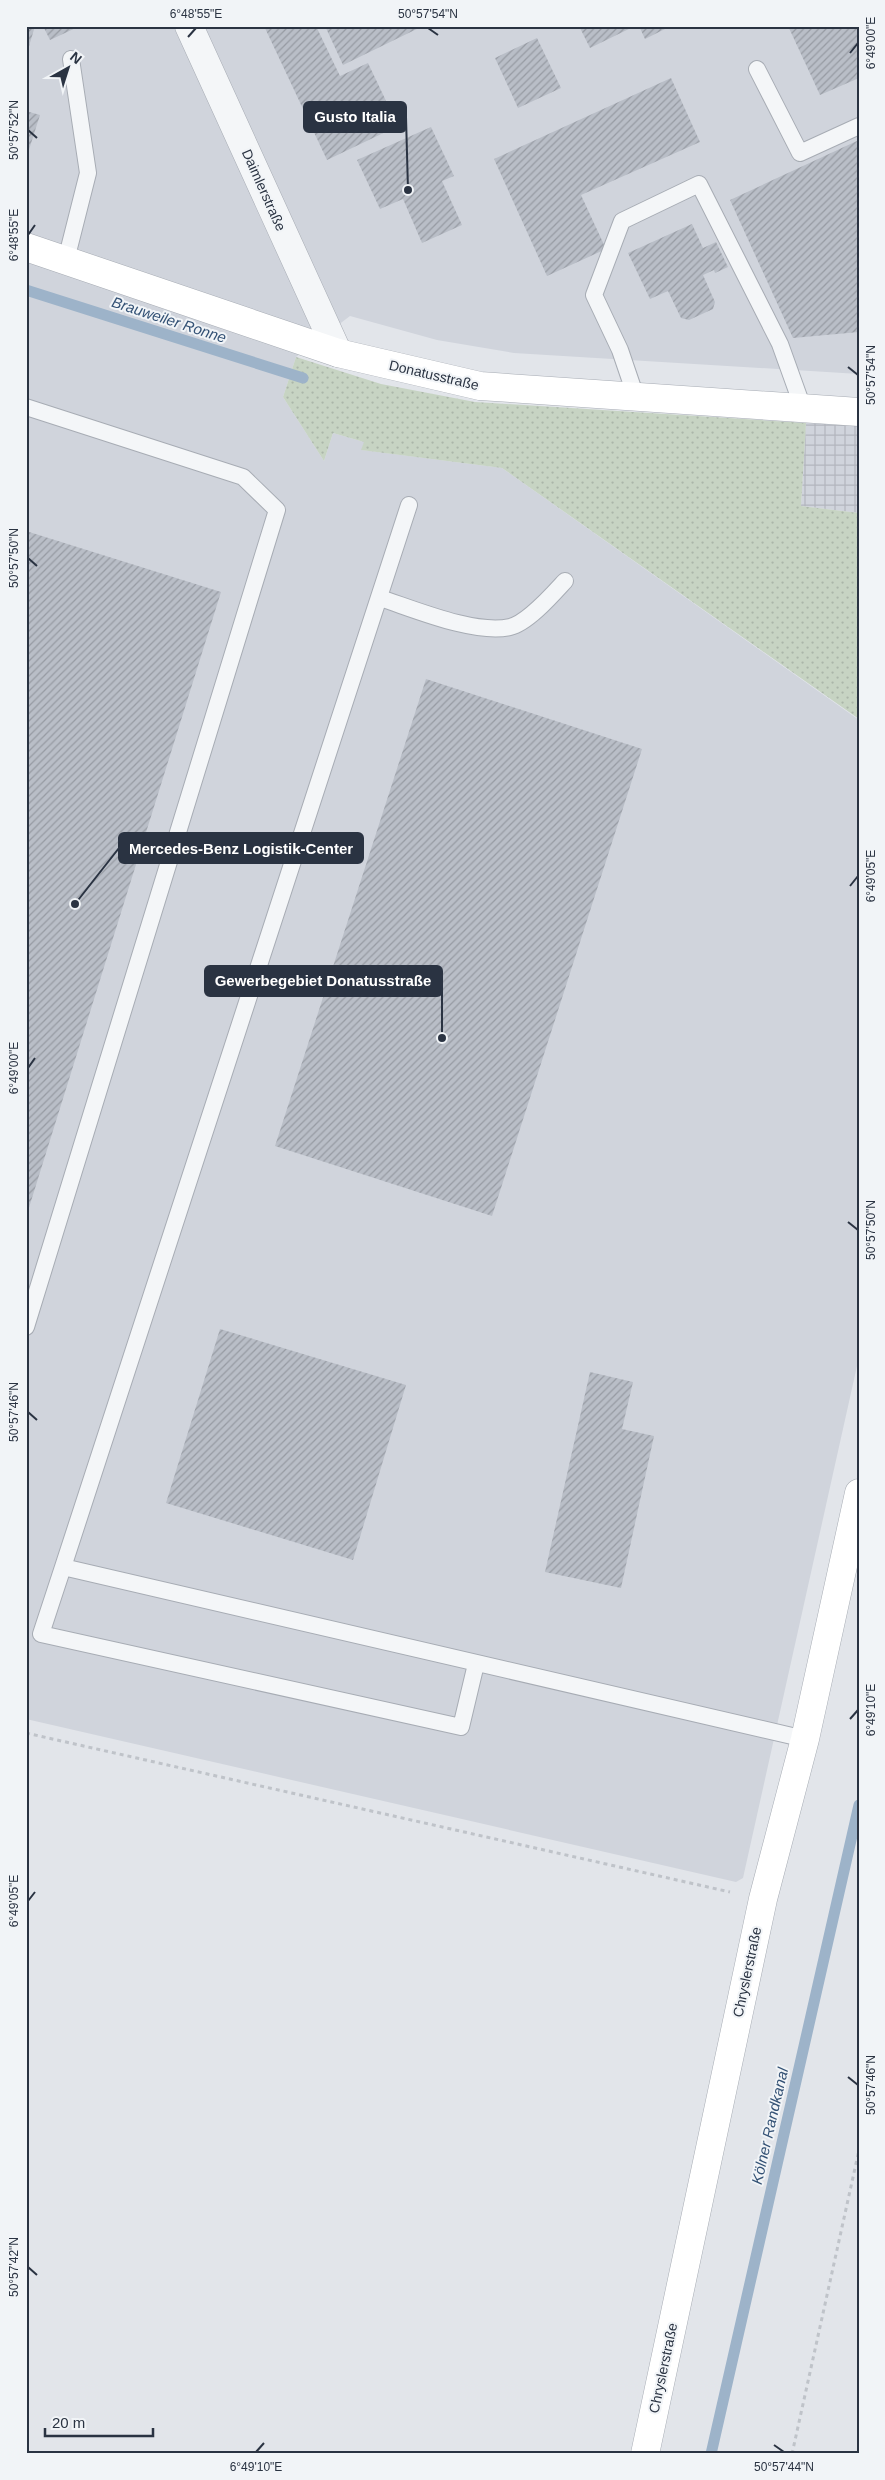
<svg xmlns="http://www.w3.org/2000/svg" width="885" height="2480" viewBox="0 0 885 2480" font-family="Arial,sans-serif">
<defs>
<pattern id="industrial-grid" width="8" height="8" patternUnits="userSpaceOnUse" patternTransform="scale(1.25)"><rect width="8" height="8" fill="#d0d4dc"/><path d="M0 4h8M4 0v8" fill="none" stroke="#b3b6be"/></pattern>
<pattern id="green-dots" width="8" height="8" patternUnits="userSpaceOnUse" patternTransform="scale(1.25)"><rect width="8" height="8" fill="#c7d4c3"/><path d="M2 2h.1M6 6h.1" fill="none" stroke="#abb6a9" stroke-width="1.8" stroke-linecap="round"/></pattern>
<pattern id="building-hatch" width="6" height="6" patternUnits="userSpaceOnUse" patternTransform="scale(1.25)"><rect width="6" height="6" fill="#b9bec7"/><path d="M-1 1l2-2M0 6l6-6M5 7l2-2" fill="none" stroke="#979ba3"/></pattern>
</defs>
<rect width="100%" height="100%" fill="#e2e5ea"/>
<path fill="#d0d4dc" d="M26 26H859V374L514 353 437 340 350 316 296 357 283 397 324 461 333 433 364 442 362 450 502 468 859 720V1357L743 1878 736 1882 26 1719Z"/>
<path fill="url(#industrial-grid)" d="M806 423 859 426V513L801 506Z"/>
<path fill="url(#green-dots)" d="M296 357 381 384 475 402 806 423 801 506 859 513V719L502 468 361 450 364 442 333 433 324 461 283 397Z"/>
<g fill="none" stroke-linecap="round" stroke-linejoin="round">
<path stroke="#9db3c9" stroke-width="11" d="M26 290 303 378
M711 2454 859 1805"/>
</g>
<path fill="url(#building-hatch)" d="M26 26H35L27 53H26Z
M43 26H80L50 40Z
M264 26H316L340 76 368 63 398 126 327 160Z
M325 26H423L343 65Z
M579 26H635L590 48Z
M639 26H671L645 39Z
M788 26H859V78L820 95Z
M537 38 561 88 518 108 495 58Z
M671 78 700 142 581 195 606 249 547 276 494 159Z
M26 111 40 115 27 156H26Z
M431 127 454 176 442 181 462 225 422 243 403 199 380 209 357 160Z
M859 140V332L793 338 730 200Z
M692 224 703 248 716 242 728 267 715 273 714 270 703 275 715 302 713 309 689 320 681 318 668 291 650 299 628 253Z
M26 531 221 592 27 1214H26Z
M426 679 642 749 492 1216 275 1146Z
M220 1329 406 1385 353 1560 166 1503Z
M590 1372 633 1382 622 1429 654 1436 621 1588 545 1572Z"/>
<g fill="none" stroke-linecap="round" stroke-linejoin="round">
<defs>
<path id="lane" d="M757 69 800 153 859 126
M66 260 88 173 71 59
M636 397 620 350 594 295 622 221 699 184 780 344 803 408
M26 407 243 477 277 510 26 1327
M409 505 63 1567 805 1739
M380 598C414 609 475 635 510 627 528 623 553 594 565 581
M63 1567 41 1634 461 1727 476 1664"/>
<path id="street" d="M189 26 338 353"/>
<path id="secondary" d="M26 247 338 353 480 386 859 412
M645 2454 763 1899 805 1739 859 1493"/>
</defs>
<use href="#lane" stroke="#a7acb4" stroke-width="18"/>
<use href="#street" stroke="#a7acb4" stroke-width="29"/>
<use href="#secondary" stroke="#a7acb4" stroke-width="29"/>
<path stroke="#bfc3c9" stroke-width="3" stroke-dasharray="4 4" stroke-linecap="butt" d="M26 1733 730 1892
M792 2454 859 2150"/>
<use href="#lane" stroke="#f4f6f8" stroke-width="16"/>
<use href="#street" stroke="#f4f6f8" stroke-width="28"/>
<use href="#secondary" stroke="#fff" stroke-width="28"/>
</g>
<path fill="none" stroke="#2a3342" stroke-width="2" d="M428 28 438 35M188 37 196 28M850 53 858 43M28 130 37 138M28 235 35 225M848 367 858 375M28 558 37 566M850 886 858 876M28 1068 35 1058M848 1222 858 1230M28 1412 37 1420M850 1719 858 1710M28 1901 35 1892M848 2077 858 2085M28 2267 37 2275M774 2445 784 2452M256 2452 264 2443"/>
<g text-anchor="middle" stroke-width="4" stroke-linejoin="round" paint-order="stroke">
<g font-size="14" fill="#2a3342" stroke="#f1f4f7">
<text transform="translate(264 190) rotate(66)" y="5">Daimlerstraße</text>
<text transform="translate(434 375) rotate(13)" y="5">Donatusstraße</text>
<text transform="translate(747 1972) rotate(-78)" y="5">Chryslerstraße</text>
<text transform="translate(663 2368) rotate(-78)" y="5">Chryslerstraße</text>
</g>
<g font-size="15" font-style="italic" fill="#345275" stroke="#f1f4f7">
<text transform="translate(169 320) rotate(18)" y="5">Brauweiler Ronne</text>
<text transform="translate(770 2126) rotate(-77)" y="5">Kölner Randkanal</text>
</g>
</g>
<path fill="none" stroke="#2a3342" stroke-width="2" d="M408 190L406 117M75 904L119 848M442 1038L442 981"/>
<g fill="#2a3342" stroke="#f1f4f7" stroke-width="2">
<circle cx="408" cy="190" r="5"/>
<circle cx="75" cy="904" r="5"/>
<circle cx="442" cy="1038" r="5"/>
</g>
<g fill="#2a3342" stroke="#2a3342" stroke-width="2">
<rect x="304" y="102" width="102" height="30" rx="5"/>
<rect x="119" y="833" width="244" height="30" rx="5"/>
<rect x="205" y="966" width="237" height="30" rx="5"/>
</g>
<g font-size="15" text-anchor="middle" font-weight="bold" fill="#fff">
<text x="355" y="122">Gusto Italia</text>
<text x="241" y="854">Mercedes-Benz Logistik-Center</text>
<text x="323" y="986">Gewerbegebiet Donatusstraße</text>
</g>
<rect width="885" height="2480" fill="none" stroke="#f1f4f7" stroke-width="55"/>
<g transform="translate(68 68) rotate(39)" stroke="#f1f4f7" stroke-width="4" paint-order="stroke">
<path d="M0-4L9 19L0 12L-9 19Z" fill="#2a3342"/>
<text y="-8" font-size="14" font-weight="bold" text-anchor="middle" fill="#2a3342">N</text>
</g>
<path d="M45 2428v8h108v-8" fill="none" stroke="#2a3342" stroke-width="2.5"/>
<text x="52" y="2428" font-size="15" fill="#2a3342" stroke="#f1f4f7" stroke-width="4" paint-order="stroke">20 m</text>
<rect x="28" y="28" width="830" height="2424" fill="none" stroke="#2a3342" stroke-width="2"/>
<g font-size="12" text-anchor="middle" fill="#2a3342">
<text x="196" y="18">6°48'55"E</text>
<text x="428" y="18">50°57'54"N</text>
<text transform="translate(871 43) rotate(-90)" y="4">6°49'00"E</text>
<text transform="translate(14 130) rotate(-90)" y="4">50°57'52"N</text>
<text transform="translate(14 235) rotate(-90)" y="4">6°48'55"E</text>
<text transform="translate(871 375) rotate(-90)" y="4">50°57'54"N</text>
<text transform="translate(14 558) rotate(-90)" y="4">50°57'50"N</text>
<text transform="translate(871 876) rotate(-90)" y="4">6°49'05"E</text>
<text transform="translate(14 1068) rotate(-90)" y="4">6°49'00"E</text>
<text transform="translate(871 1230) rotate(-90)" y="4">50°57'50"N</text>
<text transform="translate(14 1412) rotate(-90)" y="4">50°57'46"N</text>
<text transform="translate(871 1710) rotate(-90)" y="4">6°49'10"E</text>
<text transform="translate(14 1901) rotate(-90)" y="4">6°49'05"E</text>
<text transform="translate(871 2085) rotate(-90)" y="4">50°57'46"N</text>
<text transform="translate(14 2267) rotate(-90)" y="4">50°57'42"N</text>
<text x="256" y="2471">6°49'10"E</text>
<text x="784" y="2471">50°57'44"N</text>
</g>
</svg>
